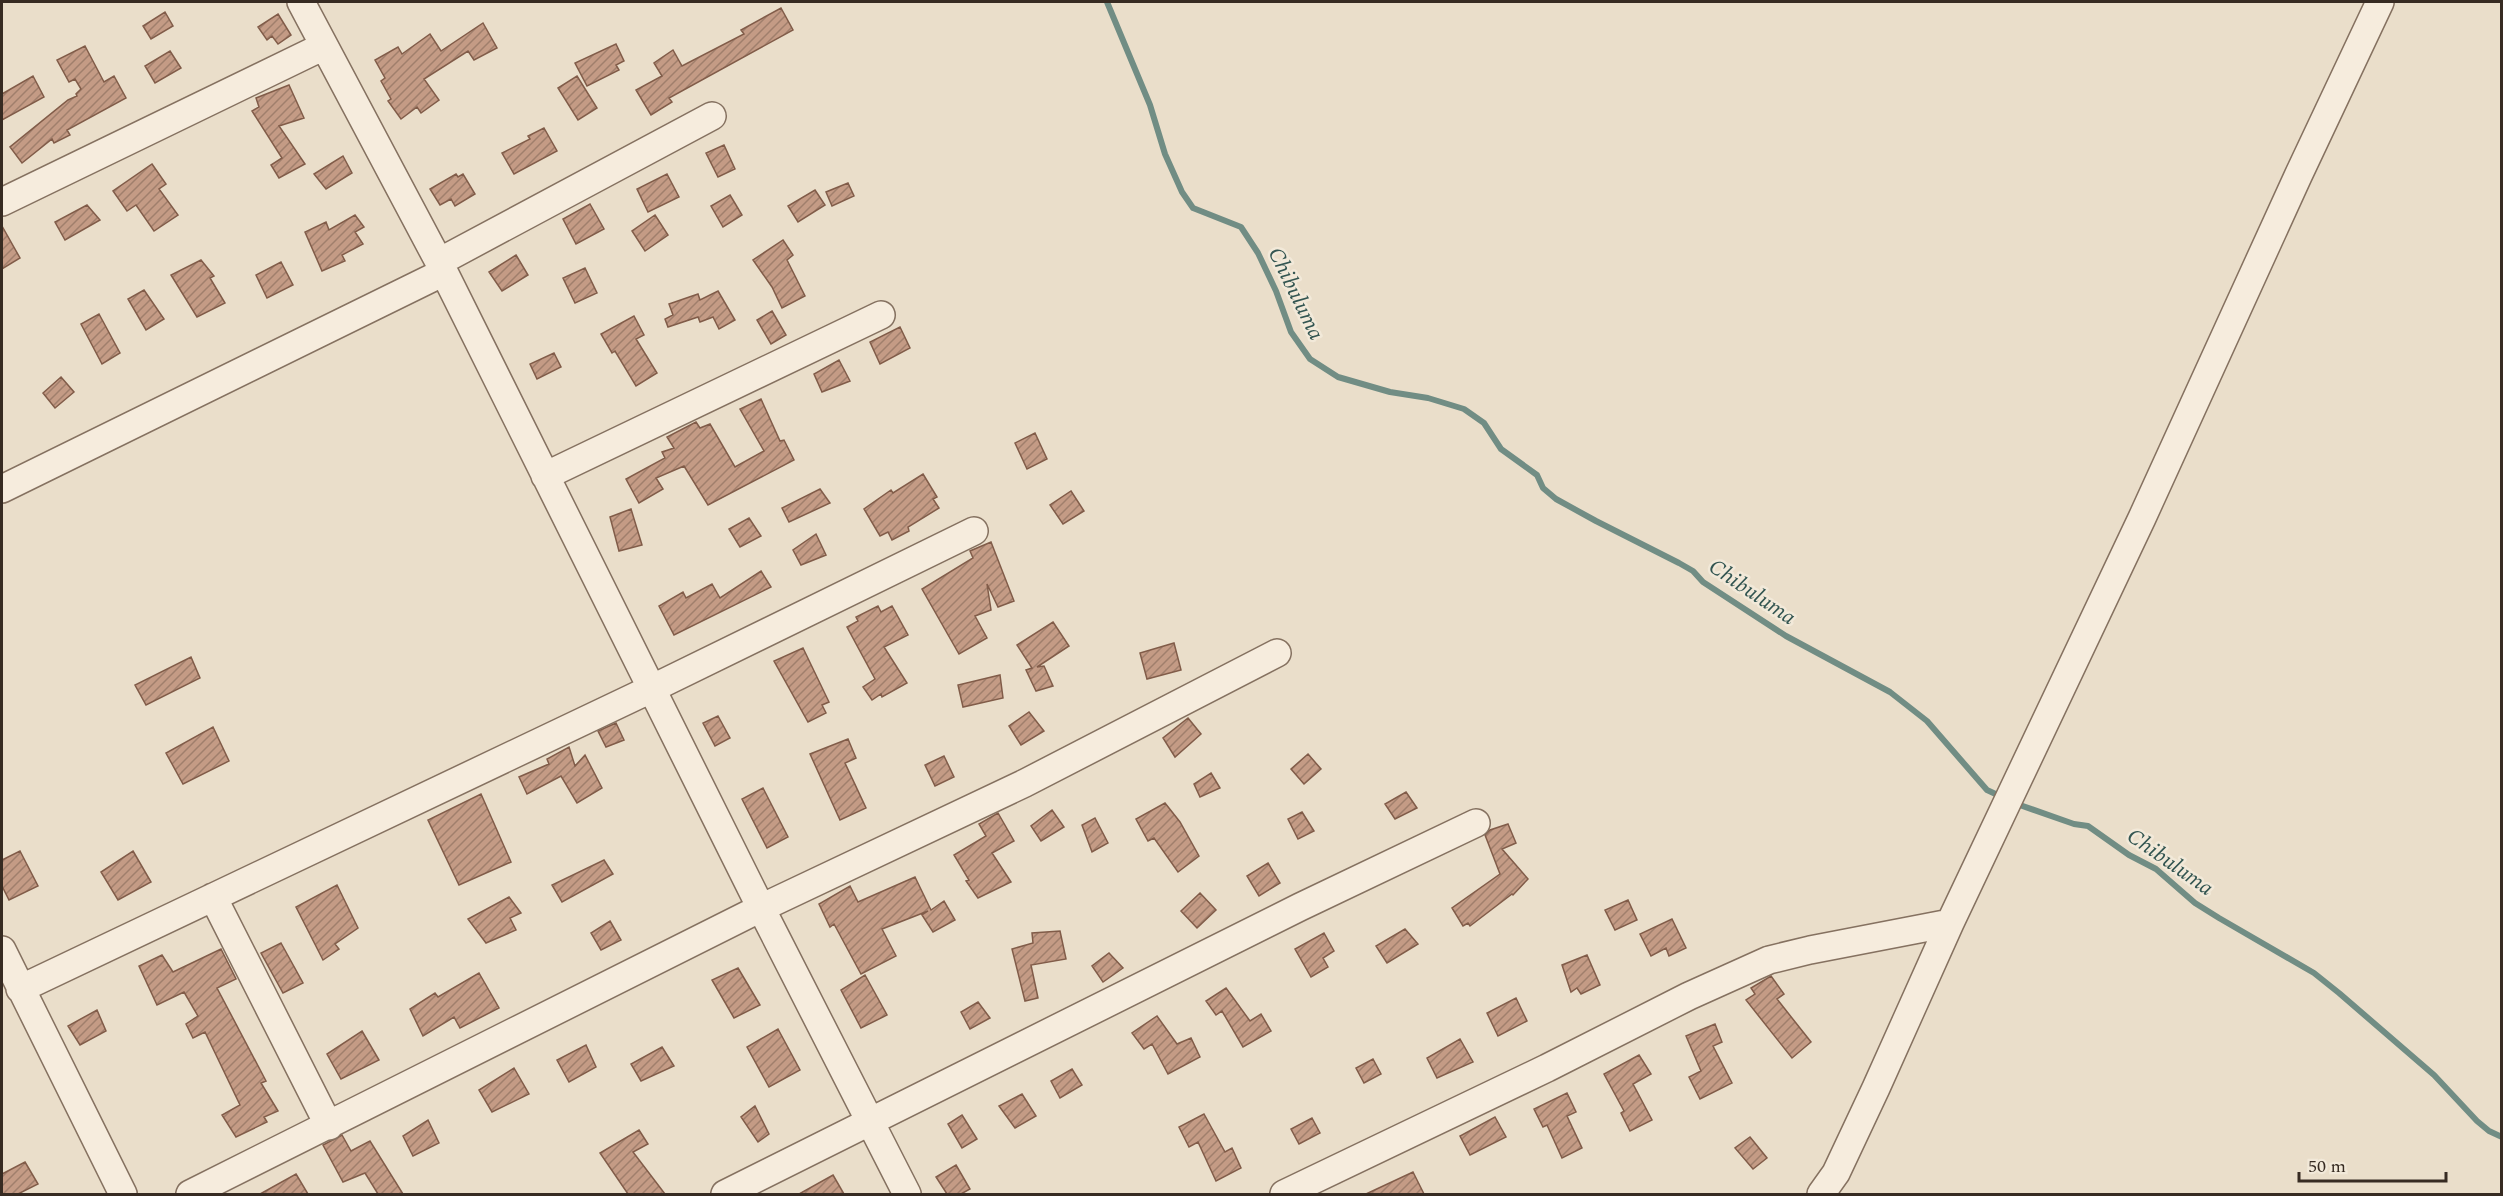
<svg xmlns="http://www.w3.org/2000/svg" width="2503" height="1196" viewBox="0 0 2503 1196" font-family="Spectral,serif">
<defs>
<pattern id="building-hatch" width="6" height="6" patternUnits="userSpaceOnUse" patternTransform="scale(1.5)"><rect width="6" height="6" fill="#c49b85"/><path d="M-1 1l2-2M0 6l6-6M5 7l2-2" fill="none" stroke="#a07f6c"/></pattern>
</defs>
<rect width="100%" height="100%" fill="#eadeca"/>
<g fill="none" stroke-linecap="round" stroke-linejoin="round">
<path stroke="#718d84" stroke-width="6" d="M1107 2 1150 105 1165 154 1182 192 1193 208 1241 227 1258 253 1276 291 1291 332 1310 359 1338 377 1390 392 1428 398 1464 409 1484 423 1501 449 1537 475 1543 488 1556 499 1596 521 1679 563 1693 571 1703 582 1786 636 1890 692 1927 721 1987 790 2002 797
M2014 803 2074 824 2088 826 2129 855 2156 869 2195 903 2219 918 2314 973 2339 993 2434 1075 2477 1121 2489 1131 2502 1137"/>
</g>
<path fill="url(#building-hatch)" stroke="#815c49" stroke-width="1.5" d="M781 8 793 30 669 98 672 102 651 115 636 90 662 76 654 63 673 50 682 66 744 34 741 30Z
M165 12 173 26 151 39 143 26Z
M278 14 291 35 278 44 272 36 267 40 258 27Z
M483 23 497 48 474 60 468 51 424 79 439 100 421 113 417 107 401 119 388 101 391 99 381 81 385 78 375 60 398 47 402 54 430 34 441 51Z
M616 44 624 61 616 65 619 70 587 86 575 63Z
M85 46 104 82 114 76 126 98 67 130 70 135 54 143 52 139 22 163 10 147 68 100 77 96 76 94 81 89 75 79 69 82 57 60Z
M170 51 181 68 155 83 145 66Z
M33 76 44 97 2 120V94Z
M577 76 597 108 578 120 558 88Z
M289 85 304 118 279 126 305 164 279 178 271 165 282 158 252 111 259 107 256 98Z
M544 128 557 151 514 174 502 153 530 139 528 136Z
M724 145 735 169 718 177 706 153Z
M343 156 352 173 326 189 314 174Z
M152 164 166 184 159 189 178 215 154 231 136 205 127 211 113 191Z
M456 174 458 177 463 174 475 194 455 206 451 199 440 205 430 189Z
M667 174 679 197 648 212 637 189Z
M848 183 854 196 832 206 826 192Z
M815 190 825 205 798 222 788 206Z
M730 195 742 215 723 227 711 206Z
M590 204 604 229 576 244 563 219Z
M87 205 100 220 65 240 55 222Z
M355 215 364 227 355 232 363 244 342 255 345 261 322 271 305 232 326 222 329 230Z
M655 215 668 235 645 251 632 231Z
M2 226 20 258 2 269Z
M783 240 793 255 787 260 805 296 782 308 772 287 753 260Z
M516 255 528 275 502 291 489 272Z
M201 260 214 276 210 278 225 303 197 317 171 275Z
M281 262 293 285 267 298 256 275Z
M585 268 597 293 575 303 563 278Z
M144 290 164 319 146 330 128 299Z
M718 291 735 320 719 329 713 317 700 322 698 317 668 327 665 319 673 315 669 304 698 294 700 300Z
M772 311 786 335 771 344 757 320Z
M99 314 120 353 102 364 81 324Z
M634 316 644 335 636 339 657 373 636 386 615 351 612 353 601 334Z
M900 327 910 348 880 364 870 342Z
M554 353 561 367 537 379 530 364Z
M839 360 850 381 822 392 814 374Z
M61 377 74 392 55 408 43 393Z
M761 399 780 441 784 440 794 460 708 505 684 466 656 478 663 489 639 503 626 479 665 458 662 452 674 448 667 437 696 422 700 428 710 424 735 467 764 451 740 409Z
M1035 433 1047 459 1027 469 1015 443Z
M923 474 937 497 933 499 939 508 908 527 909 531 892 540 888 532 880 536 864 509 891 490 893 493Z
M820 489 830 503 789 522 782 508Z
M1071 491 1084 511 1063 524 1050 505Z
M631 509 642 545 619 551 610 517Z
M749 518 761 536 740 547 729 529Z
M816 534 826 555 801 565 793 550Z
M991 542 1014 601 998 607 987 584 991 610 975 616 987 638 959 654 922 589 973 558 970 551Z
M761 571 771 587 674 635 659 606 683 592 686 598 712 584 720 598Z
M878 606 881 612 892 606 908 635 884 647 907 683 882 697 881 694 872 700 863 687 875 679 847 627 858 621 856 617Z
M1053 622 1069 646 1037 667 1044 666 1053 686 1036 691 1026 670 1032 668 1017 645Z
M1174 643 1181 670 1147 679 1140 653Z
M803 648 829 702 822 705 826 713 808 722 774 661Z
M191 657 200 678 146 705 135 685Z
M1000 675 1003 698 963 707 958 685Z
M1029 712 1044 731 1021 745 1009 726Z
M718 716 730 738 715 746 703 723Z
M1188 718 1201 734 1175 757 1163 738Z
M616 723 624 740 606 747 598 731Z
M213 727 229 761 183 784 166 753Z
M848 739 856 758 845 763 866 808 840 820 810 754Z
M569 747 575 766 585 755 602 788 577 803 561 776 527 794 519 777 549 764 547 759Z
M1308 754 1321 769 1304 784 1291 769Z
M944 756 954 777 935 786 925 765Z
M1211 773 1220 788 1200 797 1194 784Z
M763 788 788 837 767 848 742 799Z
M1406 792 1417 808 1395 819 1385 804Z
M481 794 511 862 459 885 428 820Z
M1165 803 1180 822 1199 856 1178 872 1154 838 1148 841 1136 819Z
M1052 810 1064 827 1041 841 1031 826Z
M1302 812 1314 831 1298 839 1288 819Z
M998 813 1014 841 992 853 1011 882 978 898 966 881 969 880 954 855 986 836 979 824Z
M1095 818 1108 843 1092 852 1082 825Z
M1508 824 1516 843 1502 849 1528 879 1513 895 1512 894 1470 926 1468 923 1463 926 1452 908 1500 874 1485 835 1490 830Z
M20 851 38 886 9 900 2 886V860Z
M133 851 151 882 118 900 101 872Z
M604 860 613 874 562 902 552 885Z
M1268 863 1280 883 1259 896 1247 876Z
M915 877 931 910 944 901 955 920 933 932 922 915 928 911 882 929 896 956 861 974 834 924 830 927 819 904 850 886 858 902Z
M337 885 358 928 335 944 339 949 323 960 296 907Z
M1200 893 1216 910 1197 928 1181 911Z
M509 897 521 913 510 918 516 930 486 943 468 919Z
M1628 900 1637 920 1615 930 1605 910Z
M1672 919 1686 948 1669 956 1666 948 1651 956 1640 934Z
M610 921 621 940 601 950 591 933Z
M1405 929 1418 944 1387 963 1376 946Z
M1060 931 1066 959 1031 965 1038 998 1025 1001 1012 949 1033 943 1032 933Z
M1324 933 1334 951 1323 958 1328 967 1311 977 1295 949Z
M281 943 303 983 283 993 261 953Z
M221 949 236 979 217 988 266 1081 261 1083 278 1111 264 1117 267 1122 236 1137 222 1115 240 1105 205 1032 193 1038 186 1024 198 1016 184 992 157 1005 139 966 162 955 173 972Z
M1109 953 1123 968 1103 982 1092 966Z
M1587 955 1600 985 1581 994 1577 988 1571 992 1562 965Z
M738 968 760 1005 734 1018 712 980Z
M479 973 499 1008 460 1028 454 1017 423 1036 410 1009 435 993 438 997Z
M865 975 887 1015 861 1028 841 990Z
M1771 976 1784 994 1777 999 1811 1042 1792 1058 1746 1000 1755 994 1751 988Z
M1226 988 1250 1021 1261 1014 1271 1031 1243 1047 1222 1011 1216 1015 1206 1001Z
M1516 998 1527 1021 1498 1036 1487 1013Z
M978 1002 990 1018 970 1029 961 1012Z
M97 1010 106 1031 80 1045 68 1026Z
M1157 1016 1177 1044 1191 1038 1200 1057 1168 1074 1152 1044 1144 1049 1132 1033Z
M1715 1024 1722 1042 1713 1046 1732 1083 1700 1099 1689 1077 1701 1071 1686 1036Z
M778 1029 800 1070 769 1087 747 1047Z
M362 1031 379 1060 341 1079 327 1054Z
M1460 1039 1473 1062 1437 1078 1427 1058Z
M586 1045 596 1067 569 1082 557 1060Z
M662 1047 674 1066 641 1081 631 1064Z
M1639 1055 1651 1074 1633 1084 1652 1120 1630 1131 1621 1113 1624 1111 1604 1074Z
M1373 1059 1381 1074 1364 1083 1356 1068Z
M514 1068 529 1094 492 1112 479 1090Z
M1072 1069 1082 1085 1060 1098 1051 1081Z
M1567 1093 1576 1112 1567 1116 1582 1148 1562 1158 1547 1125 1543 1127 1534 1109Z
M1022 1094 1036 1116 1015 1128 999 1106Z
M755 1106 769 1134 758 1142 741 1117Z
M1204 1114 1225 1152 1232 1148 1241 1168 1216 1181 1198 1142 1189 1147 1179 1127Z
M962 1115 977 1139 962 1148 948 1124Z
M1495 1117 1506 1137 1470 1155 1460 1136Z
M1312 1118 1320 1133 1299 1144 1291 1129Z
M428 1120 439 1143 413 1156 403 1136Z
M639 1130 648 1144 633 1152 665 1194H628L600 1153Z
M342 1135 351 1151 370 1141 403 1194H378L365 1173 343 1182 323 1145Z
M1750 1137 1767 1158 1753 1169 1735 1148Z
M25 1162 38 1184 18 1194H2V1174Z
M956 1165 970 1189 961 1194H947L936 1177Z
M1413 1172 1424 1194H1366Z
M296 1174 308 1194H260Z
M833 1175 844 1194H799Z"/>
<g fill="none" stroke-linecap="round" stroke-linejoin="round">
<defs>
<path id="minor" d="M301 2 439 262 761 908 907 1194
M2 202 324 46
M439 262 712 116
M545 476 881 315
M2 489 444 272
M213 897 329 1126
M2 950 123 1194
M20 989 651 689 974 531
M190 1194 761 908 1025 783 1277 653
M725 1194 1300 907 1476 823
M1284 1194 1547 1068 1689 996 1769 960 1810 950 1950 923
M1821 1194 1836 1173 1876 1088 1950 923 2142 518 2298 176 2380 2"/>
</defs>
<use href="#minor" stroke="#857160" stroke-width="30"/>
<use href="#minor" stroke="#f6ecdd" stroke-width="27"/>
</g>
<g text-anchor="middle" stroke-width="5" stroke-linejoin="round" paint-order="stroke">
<g font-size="22" font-style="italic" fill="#335551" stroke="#f2e9d9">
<text transform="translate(1297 293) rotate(64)" y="8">Chibuluma</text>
<text transform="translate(1753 591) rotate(34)" y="8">Chibuluma</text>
<text transform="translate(2171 861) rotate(35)" y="8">Chibuluma</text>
</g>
</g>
<rect width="2503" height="1196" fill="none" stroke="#372b22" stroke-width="6"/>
<path d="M2299 1172v9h147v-9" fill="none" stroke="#372b22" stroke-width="3"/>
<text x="2308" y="1172" font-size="18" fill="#372b22" stroke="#f2e9d9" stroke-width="4.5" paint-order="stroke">50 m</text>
</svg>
